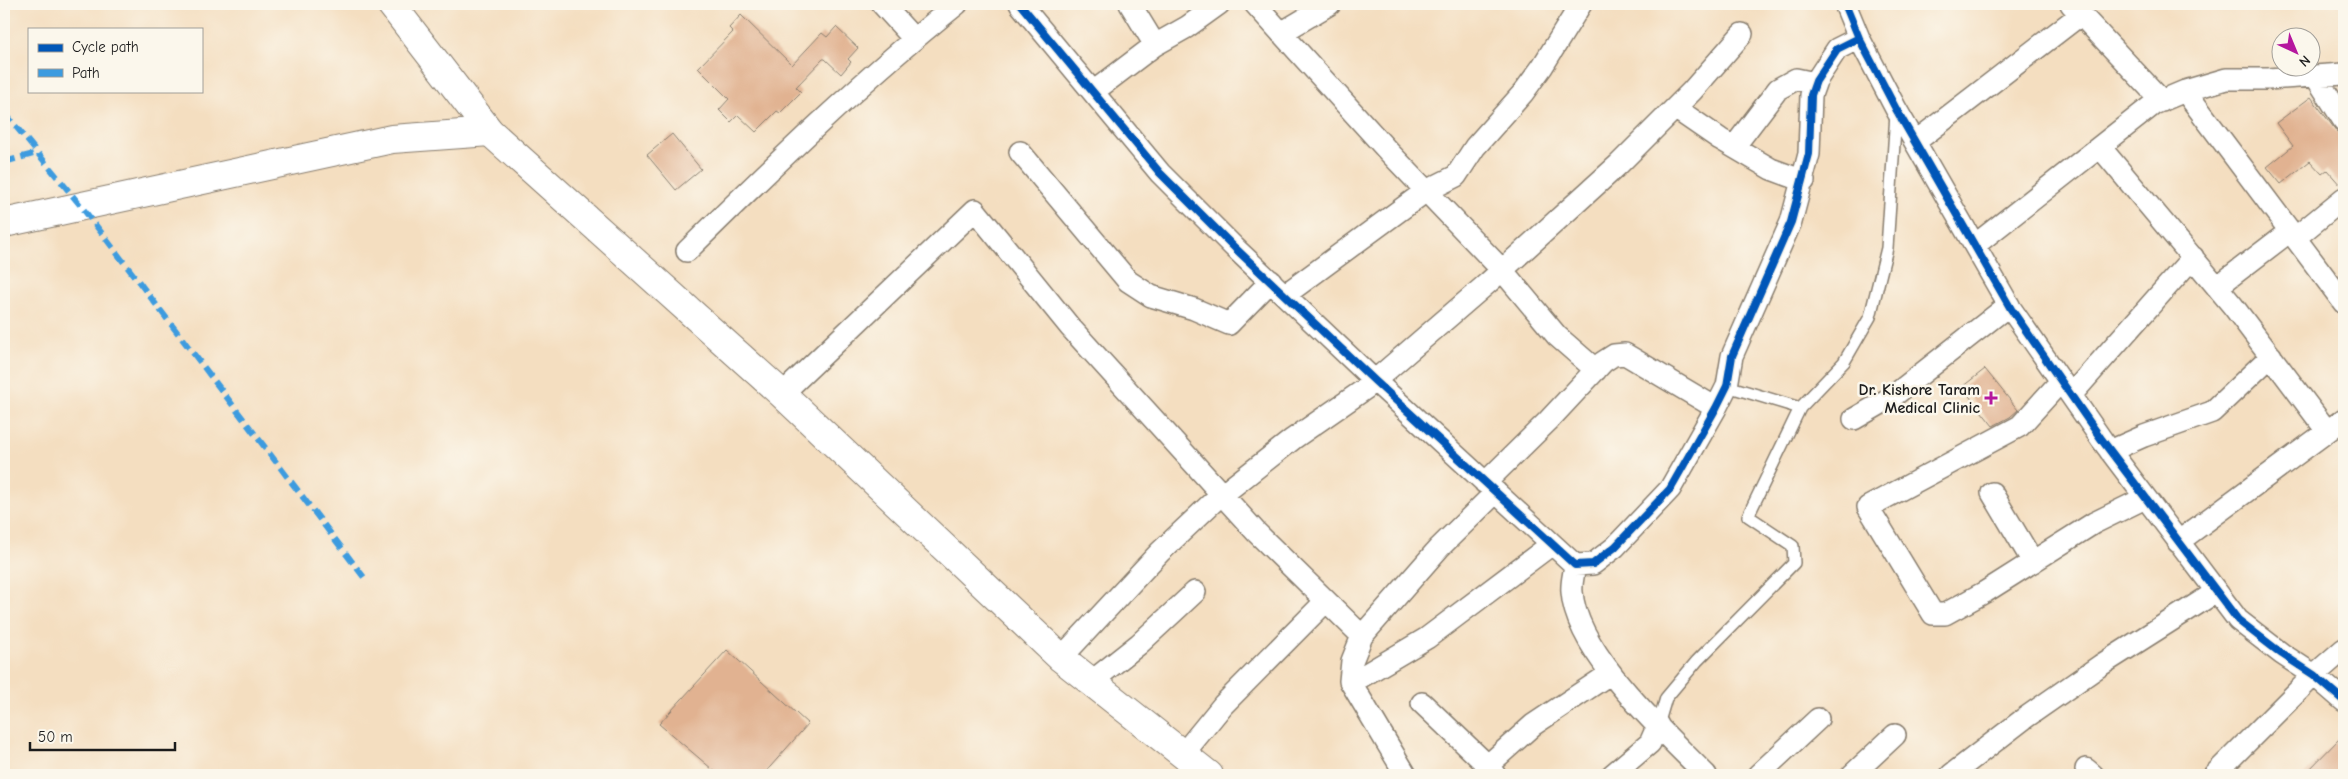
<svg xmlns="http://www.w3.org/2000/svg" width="2348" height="779" viewBox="0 0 2348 779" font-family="'Comic Neue',sans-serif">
<rect width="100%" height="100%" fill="#fbf7ec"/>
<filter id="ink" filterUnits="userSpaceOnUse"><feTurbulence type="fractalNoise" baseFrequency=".02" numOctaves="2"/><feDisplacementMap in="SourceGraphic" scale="10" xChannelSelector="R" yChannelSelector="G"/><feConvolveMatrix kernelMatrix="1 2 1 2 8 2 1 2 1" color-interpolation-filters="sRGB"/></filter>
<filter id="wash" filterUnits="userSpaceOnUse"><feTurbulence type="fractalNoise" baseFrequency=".0096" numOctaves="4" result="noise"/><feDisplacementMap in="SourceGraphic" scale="20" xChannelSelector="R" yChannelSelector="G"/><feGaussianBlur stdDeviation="1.12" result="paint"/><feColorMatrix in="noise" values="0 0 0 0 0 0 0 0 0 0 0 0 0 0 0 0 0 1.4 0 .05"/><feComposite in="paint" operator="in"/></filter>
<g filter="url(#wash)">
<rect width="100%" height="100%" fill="#f4dec0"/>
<g id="blocks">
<path fill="#e1b291" d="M741 15 792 65 822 33 827 37 836 27 858 48 848 59 851 62 841 74 825 59H823L796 87 801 92 780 113 777 111 756 132 738 115 731 122 719 110 729 99 698 68 733 32 729 28Z
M2311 97 2337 132 2344 133V186H2341L2327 170 2322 174 2310 161 2281 184 2267 167 2293 146 2276 123Z
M672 134 701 169 676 190 647 155Z
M1985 369 2018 410 2010 417 1993 426 1962 387Z
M727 650 808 724 763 775H719L659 724Z
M2344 734V775H2304Z"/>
</g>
</g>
<g filter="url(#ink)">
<use href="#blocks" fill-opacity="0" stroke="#887d6e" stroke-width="1"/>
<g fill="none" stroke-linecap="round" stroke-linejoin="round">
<defs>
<path id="lane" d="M1800 408 1844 362 1870 317 1887 248 1896 114
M1658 725 1666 698 1697 661 1794 563 1793 546 1748 516 1800 408 1727 386"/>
<path id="street" d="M882 4 914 39
M1020 4 1160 173 1235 248 1375 381 1575 565 1593 564 1615 547 1670 489 1716 408 1727 386 1732 356 1791 222 1809 154 1811 95 1816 81 1837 49 1859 38
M1130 4 1155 45
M1255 4 1388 151 1502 270 1557 336 1596 370
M1845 4 1859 38 1896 109 2011 309 2102 440 2238 620 2282 654 2314 675 2344 701
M2071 4 2162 101
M1281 33 1330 4
M2316 77 2344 121
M2185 91 2344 303
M1093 92 1155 45 1187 27 1219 4
M1675 108 1720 139 1771 169 1804 181
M1915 142 2080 15
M1734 147 1778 89 1796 79 1815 83
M2100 147 2233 306 2327 431
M1020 152 1128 281 1151 296 1194 309 1229 324 1271 281
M2295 238 2344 198
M1975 245 2154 104 2185 91 2226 79H2268L2344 74
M687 251C774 165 862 80 957 4
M2217 287 2290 231
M1286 294 1426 191 1456 176 1475 147 1523 93 1542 67 1581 4
M2061 381 2020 426 1868 507 1933 614H1945L1985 592 2094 523 2145 498
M782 394 975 210 1070 327 1256 532 1362 636
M2071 395 2193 257
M1854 419 1892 397 2009 305
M2110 451 2144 436 2212 412 2271 356
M1485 483 1548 421 1603 362 1614 355 1625 354 1716 408
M1992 493 2033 562
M2178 542 2344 419
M1575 565C1574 574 1571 583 1572 592 1576 653 1664 732 1706 775
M1061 658 1160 552 1213 502 1293 439 1365 389 1489 282 1618 165 1692 91 1742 34
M1091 682 1139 644 1195 592
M1351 683 1427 638 1552 544
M1422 703 1484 762 1495 775
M1183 754 1223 705 1326 601
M1487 766 1533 725 1611 673
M2086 769 2093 775
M1406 775 1350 681 1352 661 1362 636 1439 548 1496 492
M1612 775 1650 743 1658 725
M1758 775 1818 719
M1852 775 1895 735
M1951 775 2025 718 2101 665 2216 592
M2214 775 2314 675 2344 649"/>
<path id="secondary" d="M4 223 392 139 490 132"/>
<path id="primary" d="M391 4 490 132 782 394 1061 658 1209 775"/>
</defs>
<use href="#lane" stroke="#887d6e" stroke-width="14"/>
<use href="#street" stroke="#887d6e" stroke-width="24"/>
<use href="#secondary" stroke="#887d6e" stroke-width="30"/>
<use href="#primary" stroke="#887d6e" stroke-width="30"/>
<use href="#lane" stroke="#fff" stroke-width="11"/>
<use href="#street" stroke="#fff" stroke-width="21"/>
<use href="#secondary" stroke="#fff" stroke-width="28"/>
<use href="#primary" stroke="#fff" stroke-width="28"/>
<path stroke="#3c9bdf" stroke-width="6" stroke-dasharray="12 6" stroke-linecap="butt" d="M4 112 81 206 366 580
M4 162 37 153"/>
<defs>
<path id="cycleway" d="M1020 4 1160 173 1235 248 1375 381 1575 565 1593 564 1615 547 1670 489 1716 408 1727 386 1732 356 1791 222 1809 154 1811 95 1816 81 1837 49 1859 38
M1845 4 1859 38 1896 109 2011 309 2102 440 2238 620 2282 654 2314 675 2344 701"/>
</defs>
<use href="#cycleway" stroke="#fbf7ec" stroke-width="11"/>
<use href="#cycleway" stroke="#0057b8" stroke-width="8"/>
</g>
</g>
<path fill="#b5179e" stroke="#fbf7ec" stroke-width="2" d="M1988.5 390.5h5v5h5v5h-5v5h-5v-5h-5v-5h5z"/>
<g text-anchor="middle" stroke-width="5" stroke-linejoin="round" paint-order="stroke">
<g font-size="16" font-weight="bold" fill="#1c1c1c" stroke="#fbf7ec" text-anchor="end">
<text x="1980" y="395">Dr. Kishore Taram<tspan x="1980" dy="18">Medical Clinic</tspan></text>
</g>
</g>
<rect width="2348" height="779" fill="none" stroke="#fbf7ec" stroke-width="20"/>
<rect x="28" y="28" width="175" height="65" fill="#fbf7ec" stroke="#a29f99"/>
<rect x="38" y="44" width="25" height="8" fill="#0057b8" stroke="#a29f99"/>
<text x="72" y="52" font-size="15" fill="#1c1c1c">Cycle path</text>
<rect x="38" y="69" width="25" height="8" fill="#3c9bdf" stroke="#a29f99"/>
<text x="72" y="78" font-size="15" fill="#1c1c1c">Path</text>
<g transform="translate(2296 52) rotate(136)"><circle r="24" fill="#fbf7ec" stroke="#a29f99"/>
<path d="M0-4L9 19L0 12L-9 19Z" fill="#b5179e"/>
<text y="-8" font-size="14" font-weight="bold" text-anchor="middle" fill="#1c1c1c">N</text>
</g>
<path d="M30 742v8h145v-8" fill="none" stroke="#1c1c1c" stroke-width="2.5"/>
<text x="38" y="742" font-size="15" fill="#1c1c1c" stroke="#fbf7ec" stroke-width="4" paint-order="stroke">50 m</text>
</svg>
